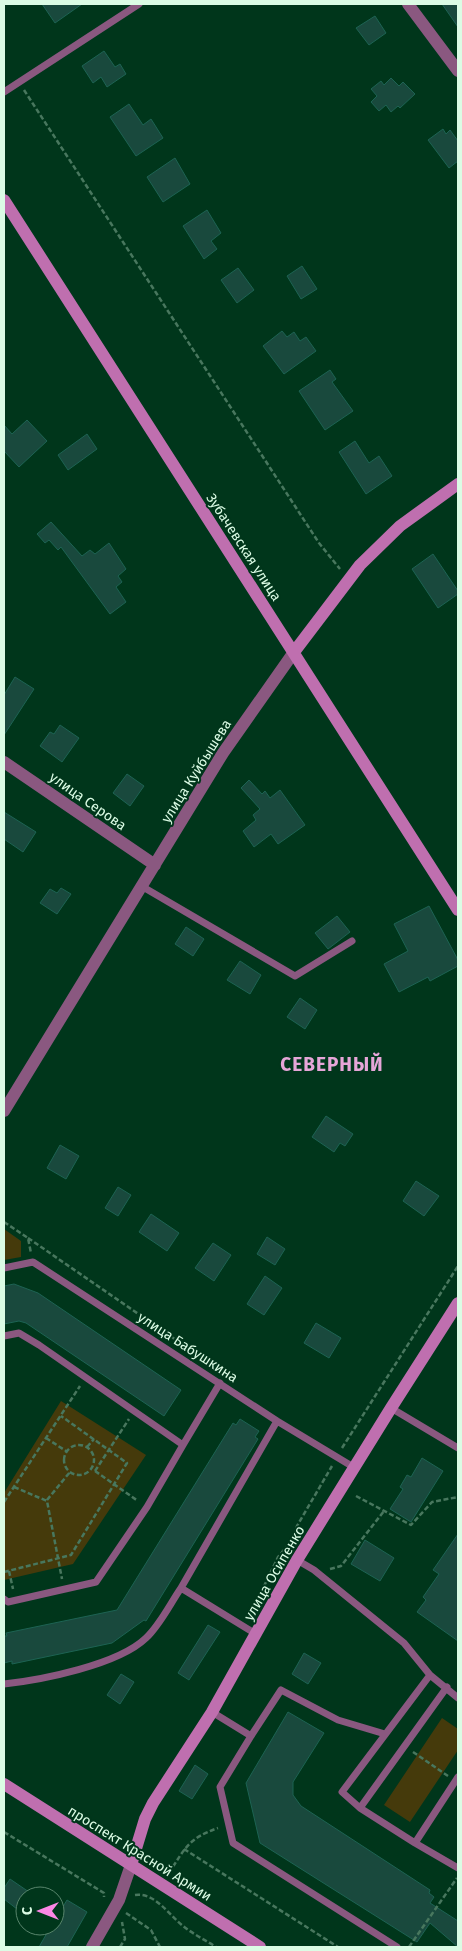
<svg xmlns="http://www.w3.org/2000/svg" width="462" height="1951" viewBox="0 0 462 1951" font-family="'Fira Sans',sans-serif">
<rect width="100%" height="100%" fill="#00361b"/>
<path fill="#453a0b" d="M4 1229 21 1241V1257L4 1260Z
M61 1401 146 1455 73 1564 4 1580V1493Z
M442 1718 458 1729V1750L410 1822 384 1805Z"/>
<path fill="#19493d" stroke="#1d6353" d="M42 4H82L55 23Z
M442 4H458V27Z
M375 16 386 33 369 45 356 28Z
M104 51 115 67 120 64 126 74 107 87 101 77 93 83 82 66Z
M391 78 399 86 403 82 415 94 400 108 398 106 391 112 386 105 379 111 371 102 377 96 371 89 381 81 384 85Z
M129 104 143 125 151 119 163 138 136 156 110 117Z
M443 129 446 134 450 130 458 141V161L449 168 428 140Z
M175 158 190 184 163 202 147 177Z
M207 210 221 233 211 241 217 249 204 259 183 226Z
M302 266 317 289 301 299 287 276Z
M238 268 254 290 237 303 221 280Z
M282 331 287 337 294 332 300 341 306 337 316 351 284 374 263 346Z
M330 370 336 379 332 382 353 411 325 430 299 391Z
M27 420 47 441 19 467 4 451V425L12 434Z
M87 434 97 449 68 470 58 455Z
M355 441 369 463 379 456 392 476 366 494 339 452Z
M51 522 82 556 90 550 95 554 109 543 126 569 118 576 122 582 116 587 126 602 110 614 61 547 58 550 49 540 45 543 37 534Z
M433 554 458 591V594L438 608 412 569Z
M15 677 34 689 4 735V695Z
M60 725 79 738 62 762 40 746 50 732 54 734Z
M127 774 144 786 130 806 113 793Z
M249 780 262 794 265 791 270 798 280 790 305 825 278 844 271 834 254 847 243 831 256 820 253 815 260 809 241 788Z
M4 812 36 832 23 852 4 839Z
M61 888 71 894 57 914 40 903 50 889 57 893Z
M429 906 458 960V966L430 981 428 977 399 992 384 964 408 951 394 924Z
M337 916 350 932 328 949 315 933Z
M186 927 204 939 193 956 175 944Z
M240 961 261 975 250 994 227 980Z
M300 998 317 1010 305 1029 287 1017Z
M326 1116 353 1134 345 1146 340 1143 334 1152 312 1137Z
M60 1145 79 1156 66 1179 47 1168Z
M416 1181 439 1196 424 1216 403 1201Z
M118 1187 131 1195 118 1216 105 1208Z
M151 1214 179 1233 167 1251 139 1232Z
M267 1237 285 1249 275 1265 257 1254Z
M213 1243 231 1255 214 1281 195 1268Z
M265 1276 282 1288 264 1315 247 1304Z
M14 1284 38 1293 181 1390 164 1416 26 1323 19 1321 4 1324V1286Z
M316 1323 341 1338 329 1358 304 1343Z
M240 1419 259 1431 255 1437 258 1439 146 1621 144 1620 112 1643 12 1664V1661L4 1663V1636H7L6 1633 117 1610 233 1423 236 1425Z
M422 1458 443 1471 411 1522 390 1509 403 1489 400 1487 407 1475 411 1477Z
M458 1534V1641L417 1612 426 1600 423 1597 439 1574 433 1570Z
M365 1540 394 1558 380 1581 351 1564Z
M208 1625 220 1632 189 1680 178 1673Z
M304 1653 321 1663 308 1684 292 1674Z
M121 1674 134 1682 120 1704 107 1695Z
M288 1712 324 1733 293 1782V1795L301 1806 430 1890 429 1893 434 1897 430 1903 458 1921V1947L430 1923 417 1942 260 1843 246 1783Z
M195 1765 208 1774 192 1799 179 1791Z
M10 1879 29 1892 17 1909 4 1899V1888Z
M67 1900 87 1912 67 1947H39L51 1926H55V1920Z"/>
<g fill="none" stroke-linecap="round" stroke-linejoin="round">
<path stroke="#48775e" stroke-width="2.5" stroke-dasharray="5 2.5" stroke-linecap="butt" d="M24 90 319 543 340 569
M4 1222 28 1238 31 1253
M28 1238 211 1364
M46 1438 66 1451
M64 1460a15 15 0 1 1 30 0a15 15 0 1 1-30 0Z
M87 1447 94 1439
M342 1448 458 1266
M95 1471 129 1419
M95 1471 138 1501
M14 1487 47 1501 62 1579
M356 1496 411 1525 432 1502 458 1497
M47 1500 70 1472
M4 1502 80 1386
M330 1569 341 1566 384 1511
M9 1571 13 1589
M4 1572 71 1555 127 1463 61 1416
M254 1607 278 1557 293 1539 297 1526 332 1466
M413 1752 448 1776
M4 1832 104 1893V1897
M184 1849 338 1947
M169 1873C185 1848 189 1838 218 1828
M135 1895C155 1892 169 1915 183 1926 193 1934 205 1940 216 1947
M126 1913 151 1930 160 1947
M120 1947 125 1939 122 1922
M409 1947 457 1878"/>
<path stroke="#8a5880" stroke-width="7" d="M4 92 139 4
M143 887 295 976 352 941
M4 1268 33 1262 277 1421 355 1468
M4 1336 19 1333 39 1345 183 1445 147 1507 96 1582 8 1602 4 1599
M391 1408 458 1448
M183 1445 220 1383
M297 1560 314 1570 404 1643 430 1675 458 1698
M256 1634 181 1588 277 1421
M430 1675 342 1792 360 1808 415 1843 458 1777
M4 1684C41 1680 118 1665 146 1638 160 1625 170 1604 181 1588
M212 1712 251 1736 220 1787 233 1843 397 1947
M251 1736 281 1690 338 1720 385 1734
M360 1808 447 1687
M415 1843 458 1868"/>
<path stroke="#8a5880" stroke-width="12" d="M408 4 458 71
M4 762 155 865
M4 1111 223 753 294 652
M92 1947 119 1900 131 1865"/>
<path stroke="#bf6faf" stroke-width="12" d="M4 200 458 910
M294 652 360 565 400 526 458 484
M4 1784 260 1947
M131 1865 145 1819 153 1803 212 1712 297 1560 391 1408 458 1303"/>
</g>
<g text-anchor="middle" stroke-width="4" stroke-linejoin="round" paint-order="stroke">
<g font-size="14" fill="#dbfce5" stroke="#00361b">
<text transform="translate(244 547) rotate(57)" y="5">Зубачевская улица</text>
<text transform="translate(196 771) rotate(-58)" y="5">улица Куйбышева</text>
<text transform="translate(88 801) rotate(35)" y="5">улица Серова</text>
<text transform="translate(188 1347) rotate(33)" y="5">улица Бабушкина</text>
<text transform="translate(274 1573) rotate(-60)" y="5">улица Осипенко</text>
<text transform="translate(140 1853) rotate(32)" y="5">проспект Красной Армии</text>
</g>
<g font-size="19" font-weight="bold" letter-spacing="1" fill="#e6a6d8" stroke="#00361b">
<text x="332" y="1071">СЕВЕРНЫЙ</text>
</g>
</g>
<rect width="462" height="1951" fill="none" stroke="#dbfce5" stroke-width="10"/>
<g transform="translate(40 1911) rotate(270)"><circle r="24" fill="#00361b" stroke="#58856c"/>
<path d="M0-4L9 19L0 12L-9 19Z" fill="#fb87e5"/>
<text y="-8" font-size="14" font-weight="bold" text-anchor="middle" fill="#dbfce5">С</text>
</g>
</svg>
